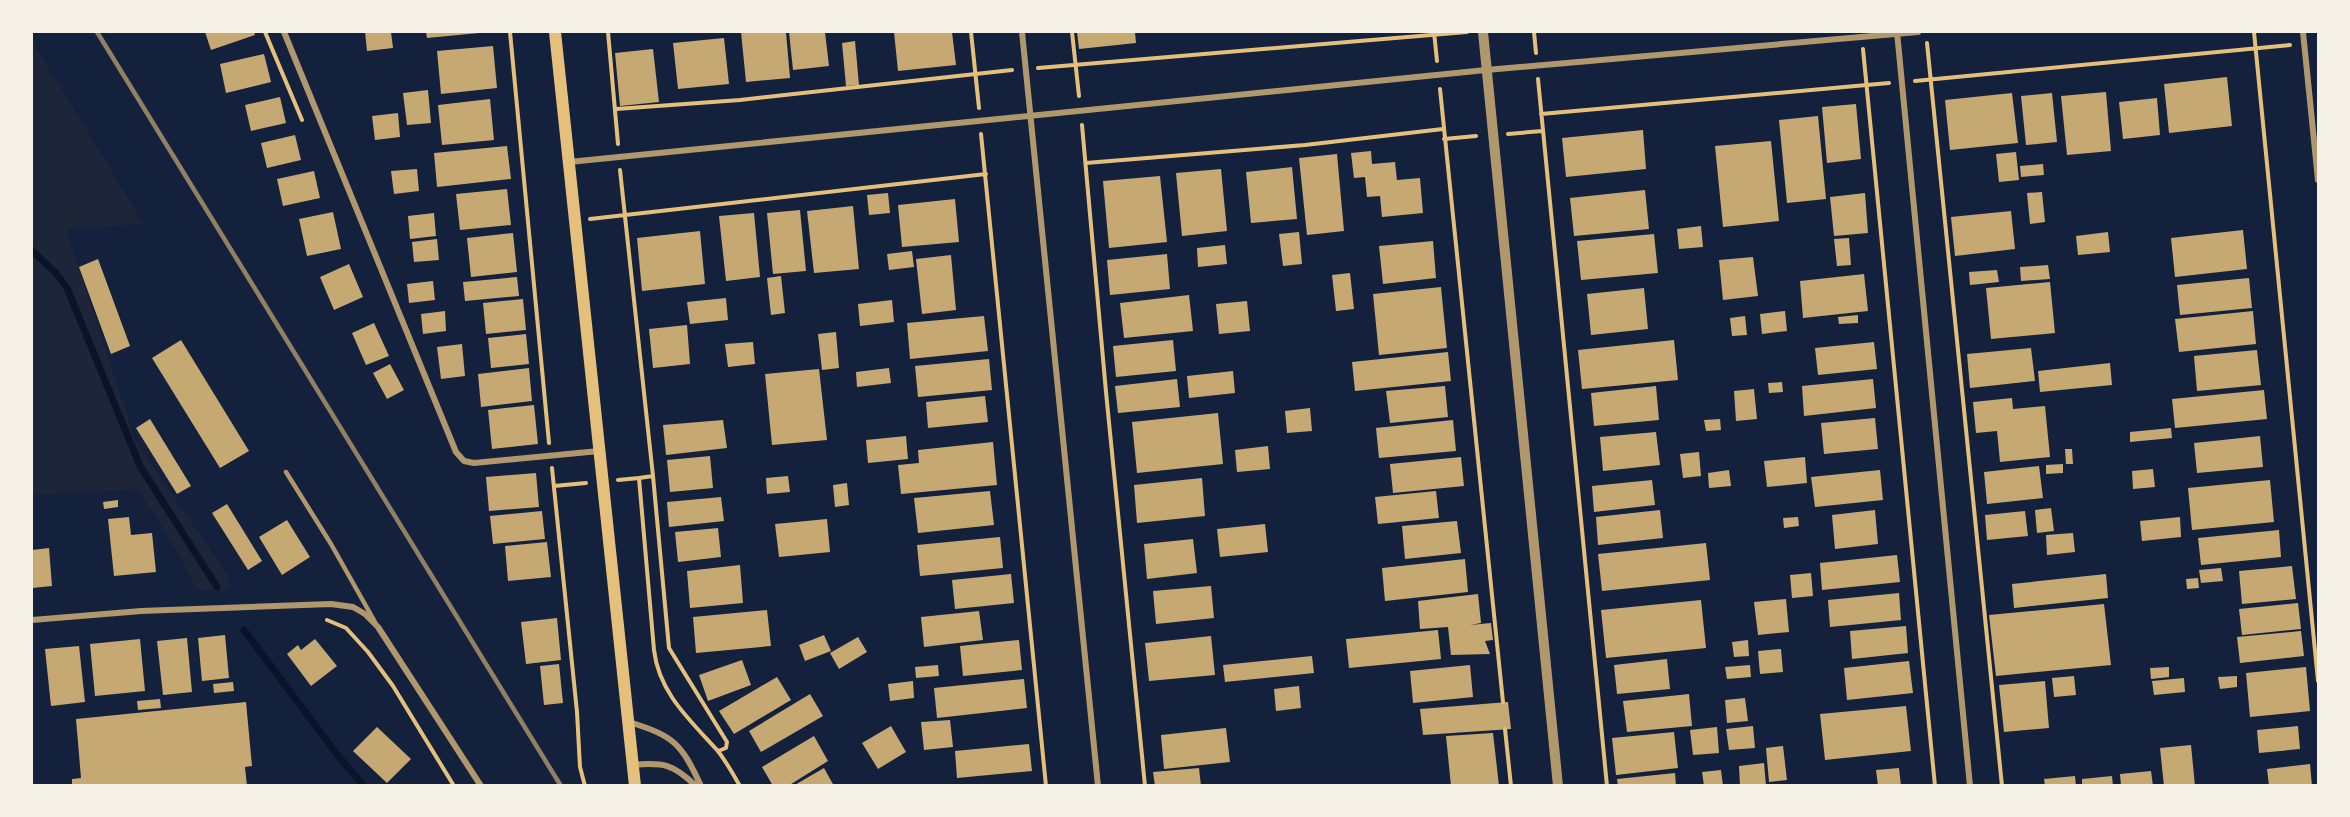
<svg xmlns="http://www.w3.org/2000/svg" width="2350" height="817" viewBox="0 0 2350 817" font-family="Helvetica,sans-serif">
<rect width="100%" height="100%" fill="#14213d"/>
<path fill="#1d2539" d="M32 41 144 224 66 229 135 440 228 576V590H198L161 524 137 489 32 495Z"/>
<g fill="none" stroke-linecap="round" stroke-linejoin="round">
<path stroke="#0b132b" stroke-width="7" d="M32 251 55 272 67 288 140 466 217 587
M244 630 339 757 364 786"/>
</g>
<path fill="#c6a872" d="M205 32H254L255 35 211 50Z
M365 32H391L393 48 367 51Z
M426 32H479V33L427 38Z
M741 32H786L790 78 746 82Z
M789 32H825L829 66 793 70Z
M894 32H952L956 65 898 71Z
M1077 32H1135L1136 43 1079 49Z
M724 38 729 84 678 89 673 43Z
M855 41 859 85 846 86 842 43Z
M493 46 497 88 441 94 437 51Z
M653 49 659 102 620 106 615 53Z
M264 54 271 82 226 93 220 64Z
M2227 77 2232 126 2169 133 2164 84Z
M428 90 431 123 407 125 403 93Z
M2106 92 2111 151 2067 155 2061 96Z
M2012 93 2018 143 1950 150 1945 100Z
M2052 93 2057 142 2026 145 2021 96Z
M280 97 286 123 251 131 245 105Z
M2157 98 2160 135 2123 139 2119 102Z
M490 99 494 140 442 145 438 105Z
M1856 104 1861 159 1827 163 1822 107Z
M398 113 400 137 375 140 372 116Z
M1818 116 1826 199 1787 203 1779 120Z
M1643 130 1646 169 1566 177 1562 138Z
M295 135 301 160 267 168 261 143Z
M1771 141 1779 221 1723 227 1715 146Z
M507 146 511 179 437 187 434 153Z
M1371 151 1372 164 1395 162 1397 180 1420 178 1423 213 1382 217 1380 196 1367 197 1365 177 1354 178 1351 153Z
M2016 152 2019 180 1999 182 1996 154Z
M1337 154 1344 231 1307 235 1299 158Z
M2043 164 2044 175 2021 177 2020 166Z
M1292 167 1297 219 1251 223 1246 172Z
M417 169 419 191 394 194 391 171Z
M1221 169 1227 231 1182 236 1176 173Z
M314 171 320 198 283 206 277 179Z
M1160 176 1167 242 1109 248 1103 181Z
M507 189 511 225 460 230 456 194Z
M1645 190 1649 229 1574 236 1570 198Z
M2042 192 2045 222 2030 224 2027 193Z
M888 193 890 213 869 215 867 195Z
M1865 193 1868 233 1834 236 1830 197Z
M955 199 959 242 902 247 898 205Z
M853 206 859 269 814 273 807 211Z
M800 210 806 271 773 274 767 213Z
M2011 211 2015 249 1955 256 1951 217Z
M333 212 341 249 307 256 299 219Z
M434 213 436 236 410 239 408 216Z
M754 213 760 277 726 281 719 216Z
M1701 226 1703 247 1679 249 1677 229Z
M2243 230 2247 269 2175 277 2171 238Z
M700 231 705 284 642 291 637 238Z
M1299 232 1302 264 1283 266 1279 234Z
M2108 232 2110 252 2078 255 2076 236Z
M513 233 517 272 471 277 467 238Z
M1654 234 1658 273 1581 280 1577 241Z
M1849 238 1851 265 1837 266 1834 239Z
M437 239 439 260 414 262 412 242Z
M1433 241 1436 278 1383 284 1379 246Z
M1225 245 1227 264 1198 267 1197 248Z
M912 251 914 267 889 270 887 254Z
M1167 254 1170 289 1110 295 1107 260Z
M951 255 956 310 922 314 916 259Z
M1753 257 1758 296 1723 300 1719 260Z
M98 259 130 346 111 354 79 267Z
M349 264 363 297 334 310 320 277Z
M2048 265 2050 279 2021 281 2020 267Z
M1997 270 1999 282 1970 285 1969 272Z
M1350 273 1354 309 1336 311 1332 275Z
M1864 274 1868 311 1803 318 1800 281Z
M781 276 785 313 771 315 767 278Z
M517 277 519 296 465 301 463 282Z
M2249 278 2252 308 2180 315 2177 285Z
M433 281 435 300 409 303 407 284Z
M2050 282 2055 333 1991 339 1986 288Z
M1441 287 1447 348 1379 355 1373 294Z
M1644 288 1648 329 1591 335 1587 294Z
M1189 295 1193 331 1124 338 1120 303Z
M726 298 728 320 690 324 687 302Z
M523 299 526 330 486 334 483 303Z
M892 300 894 322 860 326 858 304Z
M1247 301 1250 331 1219 334 1216 304Z
M445 311 446 331 423 334 421 314Z
M1785 311 1787 331 1762 334 1760 314Z
M2253 311 2256 344 2179 352 2175 319Z
M1858 315V323L1839 324 1838 317Z
M984 316 988 351 910 359 907 323Z
M1745 316 1747 335 1732 336 1730 318Z
M374 323 389 356 366 365 352 333Z
M687 325 690 364 653 368 649 329Z
M836 332 839 368 822 370 818 334Z
M526 334 529 364 491 368 488 338Z
M181 340 249 451 220 468 152 358Z
M1173 340 1176 371 1116 377 1113 346Z
M1674 340 1678 380 1582 389 1578 350Z
M753 342 755 364 728 367 725 344Z
M1874 342 1877 369 1818 375 1815 348Z
M462 344 465 376 441 379 437 347Z
M2031 348 2035 381 1970 388 1967 354Z
M2257 350 2261 385 2197 391 2194 356Z
M1448 352 1451 381 1355 391 1352 362Z
M989 359 992 390 918 397 915 366Z
M2110 363 2112 385 2040 392 2038 371Z
M390 364 404 390 387 399 373 373Z
M529 368 532 401 481 407 478 374Z
M889 368 891 383 857 387 856 372Z
M819 369 827 440 772 445 765 374Z
M1233 371 1235 393 1189 398 1187 376Z
M1177 379 1180 407 1118 413 1115 386Z
M1873 379 1876 408 1804 416 1802 386Z
M1782 382 1783 392 1769 393 1768 383Z
M1445 386 1448 417 1390 423 1386 391Z
M1656 386 1659 420 1594 426 1591 393Z
M1754 389 1757 419 1736 421 1734 391Z
M2264 390 2267 419 2175 428 2172 399Z
M985 396 988 422 928 428 926 402Z
M2012 398 2013 409 2045 406 2050 457 2000 462 1997 431 1976 433 1973 402Z
M534 405 538 444 492 449 488 410Z
M1310 408 1312 431 1287 433 1285 411Z
M1218 413 1223 464 1137 473 1132 422Z
M1875 418 1878 449 1824 454 1821 423Z
M150 419 191 486 177 494 136 428Z
M1720 419 1721 430 1706 431 1704 420Z
M723 420 727 448 666 455 663 425Z
M1453 420 1456 451 1379 458 1376 428Z
M2171 428 2172 438 2130 442V432Z
M1656 432 1660 465 1603 471 1600 437Z
M906 436 908 459 868 463 866 440Z
M2260 436 2263 467 2197 473 2194 443Z
M993 442 997 485 901 494 898 465 919 463 918 450Z
M1268 446 1270 469 1237 472 1235 450Z
M2065 449H2072L2073 464H2066Z
M1699 452 1701 476 1683 478 1680 454Z
M710 456 713 488 670 492 667 460Z
M1461 457 1464 486 1393 493 1390 464Z
M1805 457 1807 483 1767 487 1764 461Z
M2063 464V473L2046 474V465Z
M2039 466 2043 498 1987 504 1984 472Z
M2153 469 2155 487 2133 489 2132 471Z
M1729 470 1731 486 1709 488 1708 473Z
M1880 470 1883 500 1815 507 1811 477Z
M536 473 539 507 489 511 486 477Z
M788 476 790 492 767 494 766 478Z
M1202 478 1205 516 1137 523 1134 485Z
M1652 480 1655 505 1594 512 1592 486Z
M2270 480 2274 522 2192 530 2188 488Z
M847 483 849 505 835 507 833 485Z
M990 491 994 525 918 533 914 498Z
M1436 491 1439 518 1378 524 1375 497Z
M721 497 724 521 669 527 667 502Z
M118 500V507L104 509 103 502Z
M227 504 262 561 248 570 212 513Z
M2051 508 2054 531 2037 533 2035 510Z
M1660 510 1663 538 1598 545 1596 517Z
M1875 510 1878 544 1835 549 1832 515Z
M542 511 545 539 493 544 490 516Z
M2025 511 2028 536 1987 540 1985 515Z
M129 517 131 535 152 533 156 572 114 576 108 519Z
M1798 517 1799 526 1784 528 1783 518Z
M2180 517 2181 537 2142 541 2140 521Z
M827 519 830 552 779 557 775 524Z
M287 520 310 557 282 575 259 537Z
M1457 521 1461 553 1405 559 1402 526Z
M1265 524 1268 552 1220 557 1217 529Z
M718 528 721 557 678 562 675 532Z
M2279 530 2281 557 2201 565 2198 538Z
M2073 533 2075 552 2047 555 2046 535Z
M1000 537 1003 568 920 576 917 545Z
M1193 539 1197 573 1147 579 1144 544Z
M547 542 551 577 508 581 505 546Z
M1706 543 1710 580 1602 591 1598 554Z
M49 548 52 586 32 588V550Z
M1897 555 1900 582 1822 590 1820 563Z
M1465 559 1468 592 1385 601 1382 568Z
M740 565 743 603 690 608 687 571Z
M2292 566 2296 599 2242 604 2239 571Z
M2221 568 2223 581 2201 583 2199 570Z
M1811 573 1813 596 1792 598 1790 575Z
M1011 574 1014 603 955 609 952 580Z
M2106 574 2108 598 2014 608 2012 584Z
M2198 578 2199 588 2187 589 2186 579Z
M1211 586 1214 618 1156 624 1153 591Z
M1899 593 1901 620 1830 627 1828 600Z
M1478 594 1481 623 1470 625 1491 623 1493 640 1485 641 1490 654 1451 655 1448 627 1420 629 1418 601Z
M1786 599 1789 632 1758 635 1754 602Z
M1701 600 1706 648 1606 658 1601 610Z
M2298 603 2301 629 2242 635 2239 609Z
M2104 604 2111 665 1996 676 1989 615Z
M767 610 771 646 696 653 693 617Z
M979 611 983 640 924 647 921 617Z
M557 618 561 660 526 664 521 622Z
M1906 626 1908 653 1852 659 1850 631Z
M1438 630 1441 659 1349 668 1346 639Z
M2301 631 2304 656 2240 663 2237 637Z
M225 635 229 678 202 681 198 638Z
M824 635 831 651 805 661 799 645Z
M1211 636 1215 675 1149 681 1145 643Z
M858 637 867 652 839 669 830 653Z
M187 638 192 692 163 695 157 641Z
M140 639 145 691 95 696 90 644Z
M315 639 337 666 311 686 287 654 298 645 301 650Z
M1019 640 1022 670 963 676 960 646Z
M1748 640 1749 656 1734 657 1732 642Z
M79 646 85 702 51 706 45 649Z
M1781 649 1783 672 1760 674 1758 651Z
M1312 656 1314 673 1225 682 1223 665Z
M1667 659 1670 689 1617 694 1614 665Z
M742 660 751 685 708 701 699 675Z
M1909 661 1913 693 1847 700 1844 668Z
M559 664 563 703 544 705 540 666Z
M938 665 939 676 916 678 915 667Z
M1470 665 1473 697 1413 703 1410 671Z
M1750 665 1751 677 1727 679 1725 667Z
M2169 667V677L2151 679 2150 668Z
M2306 667 2310 711 2250 717 2246 673Z
M2074 676 2076 695 2054 697 2052 678Z
M2237 676V687L2220 689 2218 677Z
M777 677 791 700 734 734 719 711Z
M2184 678 2185 692 2154 695 2152 681Z
M1024 679 1027 708 937 718 934 688Z
M913 681 914 698 890 701 888 684Z
M2045 681 2049 728 2004 732 1999 685Z
M233 682 234 691 214 693 213 684Z
M1299 686 1301 708 1276 711 1274 689Z
M810 694 823 716 761 752 749 731Z
M1689 694 1692 726 1627 732 1623 701Z
M1745 698 1748 721 1727 723 1725 700Z
M160 699 161 708 138 710 137 701Z
M246 702 252 766 245 767 247 786H72V779L81 778 76 719Z
M1508 702 1511 729 1423 735 1420 709Z
M1906 706 1911 751 1825 760 1820 714Z
M950 720 953 747 924 750 921 722Z
M891 726 906 752 878 769 862 743Z
M1753 726 1755 748 1729 750 1726 729Z
M2298 726 2300 749 2259 753 2257 730Z
M377 727 411 759 387 783 353 751Z
M1717 727 1719 753 1693 755 1690 730Z
M1226 728 1230 762 1164 769 1161 735Z
M1674 732 1678 768 1616 775 1612 738Z
M1493 733 1499 786H1451L1446 736Z
M814 736 828 761 788 786H773L762 767Z
M1029 744 1032 771 957 778 955 751Z
M2191 745 2195 786H2164L2160 748Z
M1783 746 1787 780 1769 782 1766 748Z
M1764 763 1766 786H1740L1739 766Z
M2310 764 2312 786H2269L2267 769Z
M824 768 834 786H793Z
M1199 768 1201 786H1155L1153 772Z
M1899 768 1901 786H1878L1876 770Z
M1721 770 1723 786H1704L1702 772Z
M2151 771 2153 786H2121L2120 774Z
M1675 773 1676 786H1618L1617 779Z
M2075 776 2076 786H2045L2044 779Z
M2112 776 2113 786H2082V779Z"/>
<g fill="none" stroke-linecap="round" stroke-linejoin="round">
<path stroke="#e5c07b" stroke-width="4" d="M265 32 302 120
M510 32 549 443
M608 32 618 144
M971 32 979 108
M1072 32 1079 96
M1434 32 1437 61
M1534 32 1536 53
M2254 32 2318 681
M1927 43 2002 786
M1863 49 1935 786
M1038 68 1467 32
M1538 79 1607 786
M1915 81 2290 45
M1440 89 1503 702
M616 109 740 100 1012 70
M1541 114 1889 83
M1082 125 1106 392 1145 786
M981 134 1046 786
M1508 134 1542 131
M1444 139 1476 136
M1086 163 1305 145 1443 129
M620 170 653 476 669 648 727 742 726 748 718 751
M590 219 986 174
M552 468 577 712 580 767 585 786
M639 478 653 476
M618 480 639 478 654 650C659 693 690 720 717 750 726 761 733 774 740 786
M554 486 586 483
M327 620 346 628 368 652 393 686 454 786
M1505 729 1511 786"/>
<path stroke="#b1986c" stroke-width="4.5" d="M286 472 331 544 375 622"/>
<path stroke="#b1986c" stroke-width="6" d="M284 32 456 452 464 461 474 463 599 451
M1022 32 1098 786
M1897 32 1970 786
M2303 32 2318 180
M569 162 1486 70 1918 32
M32 620 141 611 331 604 353 607 365 614 378 627 481 786
M629 722C674 736 681 743 701 786
M633 765C663 762 673 764 696 786"/>
<path stroke="#b1986c" stroke-width="10" d="M1483 32 1558 786"/>
<path stroke="#e5c07b" stroke-width="12" d="M555 32 635 786"/>
<path stroke="#918062" stroke-width="4.5" d="M97 32 561 786"/>
</g>
<rect width="2350" height="817" fill="none" stroke="#f6f1e7" stroke-width="66"/>
</svg>
